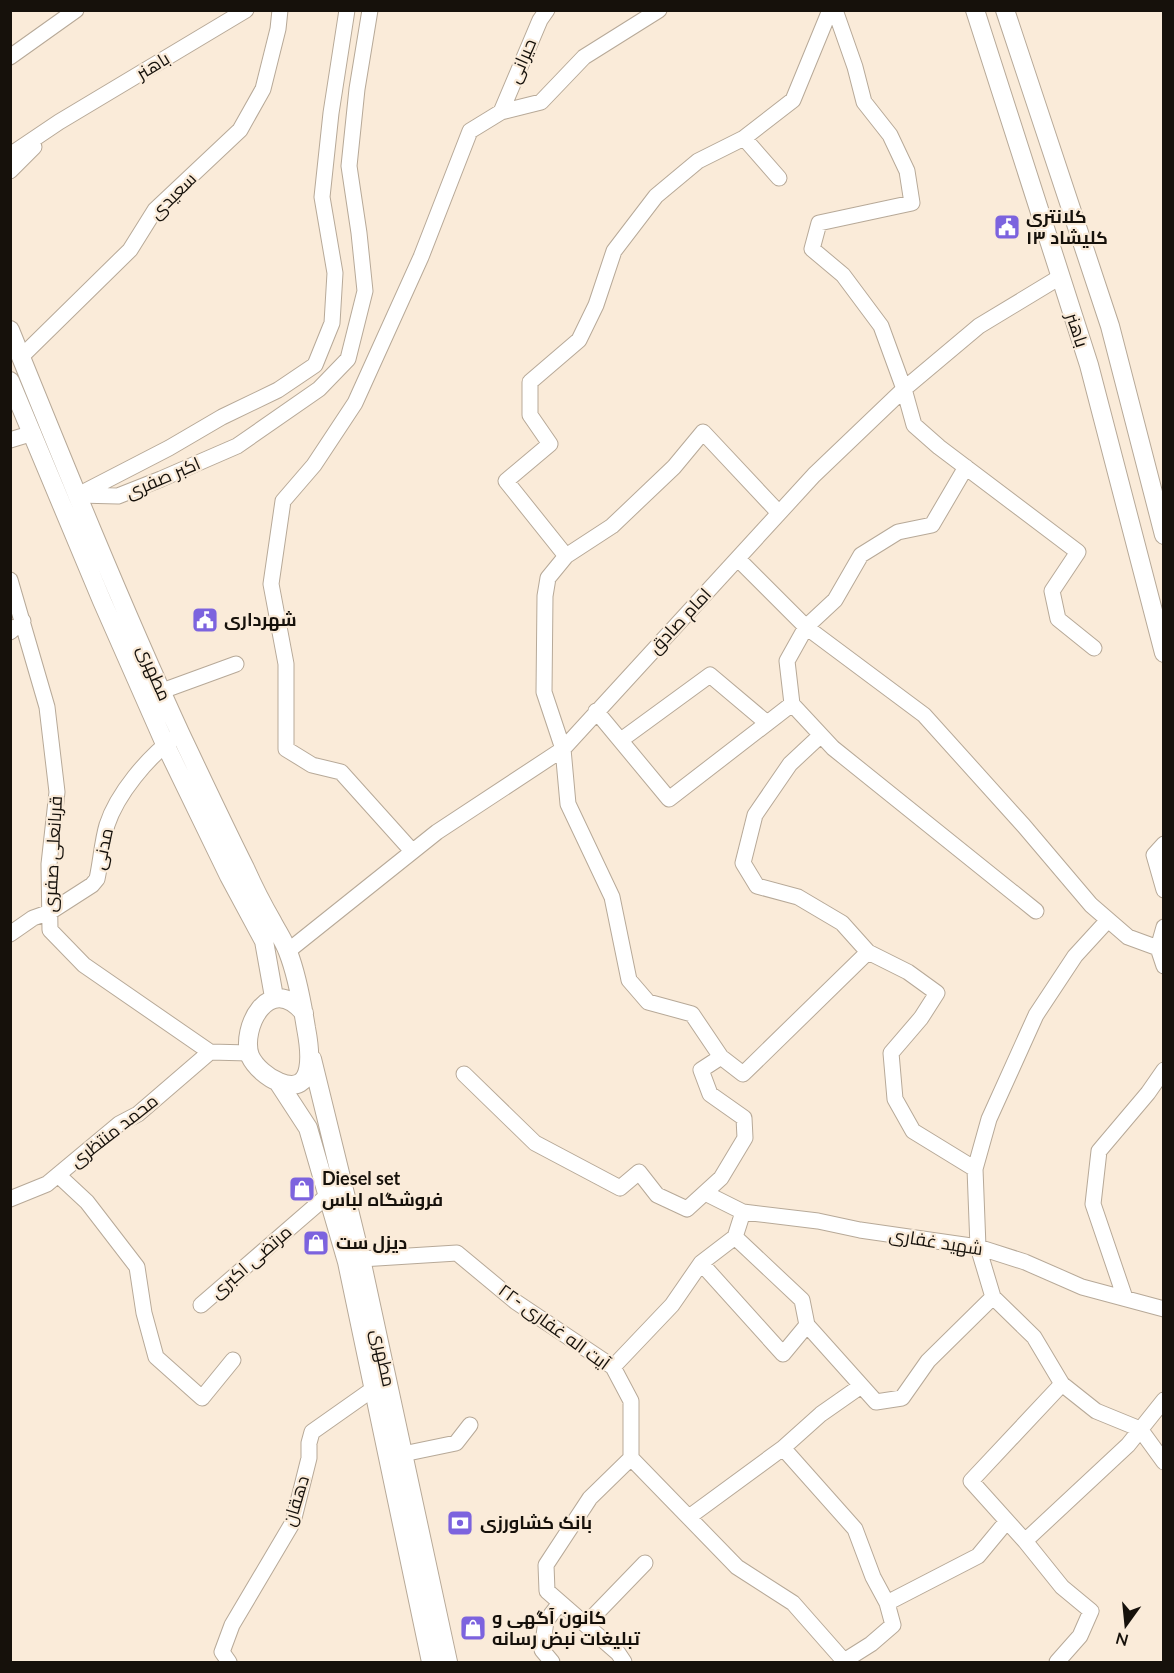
<svg xmlns="http://www.w3.org/2000/svg" width="1174" height="1673" viewBox="0 0 1174 1673" font-family="Lato,Cairo,sans-serif">
<rect width="100%" height="100%" fill="#faebd9"/>
<g fill="none" stroke-linecap="round" stroke-linejoin="round">
<defs>
<path id="minor" d="M347 10 331 113 322 197 335 273 332 323 315 365 278 390 222 417 169 448 78 495 118 496 161 479 237 446 319 389 348 359 365 291 359 233 349 166 357 89 370 10
M835 10 855 67 864 102 890 135 907 171 912 203 819 223 812 249 843 275 881 326 904 389 914 425 939 447 1078 552 1052 591 1058 619 1094 648
M10 57 76 10
M501 112 540 20 547 10
M744 138 779 178
M10 155 59 122 246 10
M10 171 34 147
M21 357 130 250 155 210 240 130 263 89 278 29 280 10
M10 440 33 433
M966 467 932 525 898 532 861 555 835 600 806 627 787 661 792 704 833 748 1036 911
M779 513 703 432 674 467 612 526 566 556 548 578 545 596 544 692 563 749 568 804 612 897 629 980 648 1002 692 1014 721 1057 743 1074 868 952
M566 556 506 481 550 444 530 415V382L579 340 596 305 614 251 656 196 698 161 744 138 793 100 830 10
M738 559 806 627 924 715 1024 826 1091 905 1128 937 1158 948
M10 580 47 707 57 792 49 864 50 930 84 965 210 1052 249 1053
M10 632 23 621
M162 691 236 664
M596 711 669 799 792 704
M821 735 790 764 755 815 743 863 757 886 798 897 842 923 868 952 908 972 937 993 921 1018 891 1053 895 1099 913 1131 975 1169
M621 740 710 675 767 723
M1164 844 1154 855 1164 890
M412 851 341 772 312 765 286 749V664L271 584 283 501 314 465 355 403 421 257 470 131 501 112 541 102 584 57 659 10
M1108 920 1075 956 1036 1015 989 1119 975 1169 978 1247 993 1297 1034 1337 1062 1384 1096 1411 1140 1429 1164 1462
M1164 927 1158 948 1164 966
M10 934 33 918 50 912 92 885 97 879C101 861 102 842 107 825 117 794 148 757 174 738
M288 951 437 832 563 749 814 475 904 389 979 326 1060 277
M464 1074 535 1143 620 1188 639 1172 657 1195 687 1209 721 1178 745 1138 744 1118 710 1094 701 1070 721 1057
M58 1175 87 1202 137 1267 144 1313 156 1357 202 1398 233 1360
M705 1193 743 1212 818 1221 860 1230 978 1247 1025 1262 1082 1287 1164 1309
M10 1199 47 1184 119 1124 138 1114 210 1052
M735 1237 802 1300 807 1325 876 1402 902 1398 928 1361 993 1297
M361 1259 457 1253 516 1302 613 1367 631 1401V1458L590 1498 546 1565 547 1591 618 1653 624 1662
M701 1263 783 1354 807 1325
M1125 1298 1093 1204 1099 1151 1148 1093 1164 1070
M201 1305 328 1195
M613 1367 672 1305 701 1263 735 1237 743 1212
M783 1448 855 1529 873 1577 887 1603 893 1625 871 1644 844 1661
M403 1454 456 1443 470 1425
M631 1458 737 1567 793 1603 845 1662
M689 1517 783 1448 821 1414 861 1386
M1025 1541 1128 1445 1164 1400
M887 1603 978 1556 1007 1521
M586 1624 645 1563
M229 1662 222 1652 232 1625 293 1522 309 1458V1443L312 1432 373 1389
M552 1662 542 1650 546 1621 560 1603
M1057 1662 1080 1636 1091 1611 1062 1587 1025 1541 971 1481 1062 1384"/>
<path id="major" d="M975 10 1089 365 1164 653
M1005 10 1110 326 1164 535
M10 330C65 466 120 602 181 735 202 779 223 824 245 868 253 886 262 904 272 921 277 931 284 941 288 952 297 975 302 1003 306 1028 310 1049 317 1097 279 1082 268 1078 255 1067 250 1056 240 1029 269 971 304 1013
M10 381 102 601 165 744 229 876 264 941 274 997
M312 1059 361 1259 448 1662
M278 1082 308 1128 347 1262 431 1662"/>
</defs>
<use href="#minor" stroke="#b7a998" stroke-width="17"/>
<use href="#major" stroke="#b7a998" stroke-width="20"/>
<use href="#minor" stroke="#fff" stroke-width="15"/>
<use href="#major" stroke="#fff" stroke-width="18"/>
</g>
<defs>
<symbol id="civic-square" viewBox="-11 -11 22 22"><rect x="-9" y="-9" width="18" height="18" rx="4" fill="#7c63de" stroke="#faebd9"/><path d="M-.6-6.5H3V-4.5H.6V-3L4-1V1h2V6H-6V1h2V-1L-.6-3ZM-1.2 2.5V6h2.4V2.5Z" fill="#fff"/></symbol>
<symbol id="shop-square" viewBox="-11 -11 22 22"><rect x="-9" y="-9" width="18" height="18" rx="4" fill="#7c63de" stroke="#faebd9"/><path d="M-5-2.5h2.3a2.7 3.5 0 0 1 5.4 0H5L5.5 6h-11ZM-1.5-2.5h3a1.5 2.3 0 0 0-3 0Z" fill="#fff"/></symbol>
<symbol id="bank-square" viewBox="-11 -11 22 22"><rect x="-9" y="-9" width="18" height="18" rx="4" fill="#7c63de" stroke="#faebd9"/><path d="M-6-4H6V4H-6ZM0-2.3a2.3 2.3 0 1 0 0 4.6a2.3 2.3 0 1 0 0-4.6Z" fill="#fff"/></symbol>
</defs>
<g fill-rule="evenodd">
<use href="#civic-square" x="992" y="212" width="30" height="30"/>
<use href="#civic-square" x="190" y="605" width="30" height="30"/>
<use href="#shop-square" x="287" y="1174" width="30" height="30"/>
<use href="#shop-square" x="301" y="1228" width="30" height="30"/>
<use href="#bank-square" x="445" y="1508" width="30" height="30"/>
<use href="#shop-square" x="458" y="1613" width="30" height="30"/>
</g>
<g text-anchor="middle" stroke-width="4.5" stroke-linejoin="round" paint-order="stroke">
<g font-size="18" fill="#16110b" stroke="#faebd9">
<text transform="translate(522 61) rotate(-67)" y="6">حیرانی</text>
<text transform="translate(153 66) rotate(-31)" y="6">باهنر</text>
<text transform="translate(173 196) rotate(-45)" y="6">سعیدی</text>
<text transform="translate(1077 330) rotate(72)" y="6">باهنر</text>
<text transform="translate(163 478) rotate(-23)" y="6">اکبر صفری</text>
<text transform="translate(680 621) rotate(-47)" y="6">امام صادق</text>
<text transform="translate(154 673) rotate(67)" y="6">مطهری</text>
<text transform="translate(103 849) rotate(-78)" y="6">مدنی</text>
<text transform="translate(53 854) rotate(-87)" y="6">قربانعلی صفری</text>
<text transform="translate(114 1131) rotate(-38)" y="6">محمد منتظری</text>
<text transform="translate(936 1242) rotate(9)" y="6">شهید غفاری</text>
<text transform="translate(251 1262) rotate(-41)" y="6">مرتضی اکبری</text>
<text transform="translate(554 1327) rotate(36)" y="6">۲۲- آیت اله غفاری</text>
<text transform="translate(383 1358) rotate(78)" y="6">مطهری</text>
<text transform="translate(296 1501) rotate(-73)" y="6">دهقان</text>
</g>
<g font-size="18" font-weight="bold" fill="#16110b" stroke="#faebd9" text-anchor="start">
<text x="1026" y="223">کلانتری<tspan x="1026" dy="21">۱۳ کلیشاد</tspan></text>
<text x="224" y="626">شهرداری</text>
<text x="322" y="1185">Diesel set<tspan x="322" dy="21">فروشگاه لباس</tspan></text>
<text x="336" y="1249">دیزل ست</text>
<text x="480" y="1529">بانک کشاورزی</text>
<text x="492" y="1624">کانون آگهی و<tspan x="492" dy="21">تبلیغات نبض رسانه</tspan></text>
</g>
</g>
<rect width="1174" height="1673" fill="none" stroke="#16110b" stroke-width="24"/>
<g transform="translate(1126 1625) rotate(195)" stroke="#faebd9" stroke-width="4.5" paint-order="stroke">
<path d="M0-4.5L10 22L0 15L-10 22Z" fill="#16110b"/>
<text y="-9" font-size="16" font-weight="bold" text-anchor="middle" fill="#16110b">N</text>
</g>
</svg>
